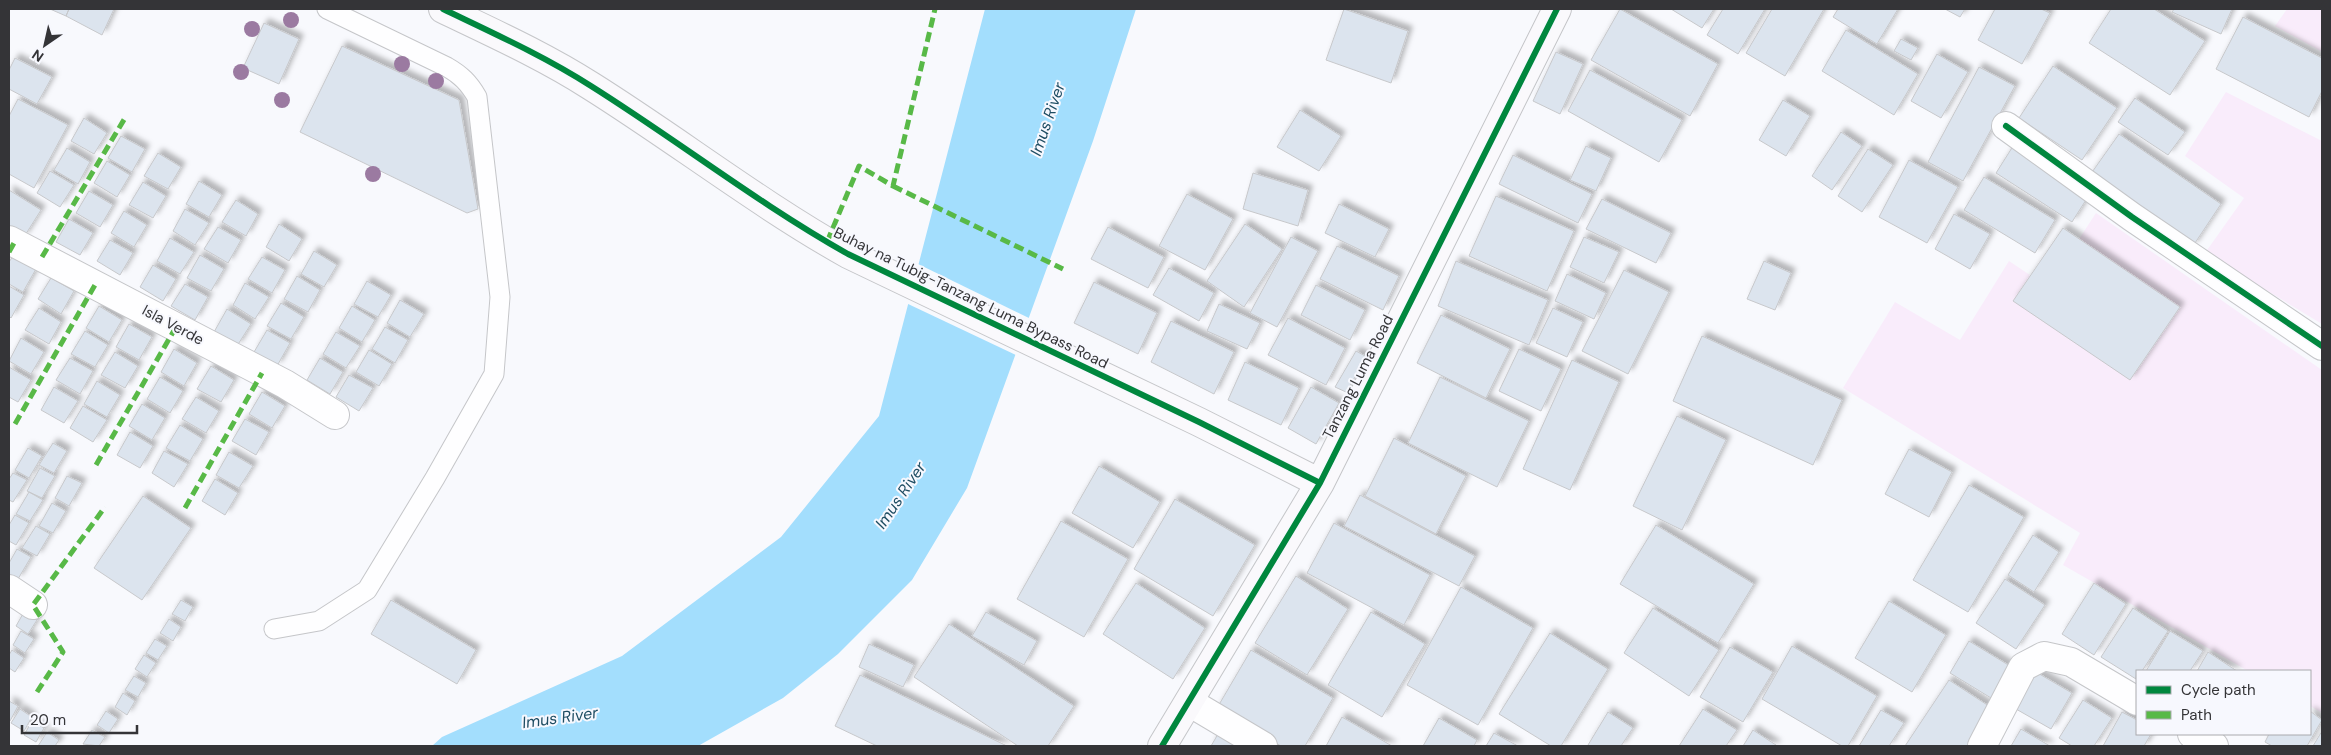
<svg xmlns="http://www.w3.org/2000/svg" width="2331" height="755" viewBox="0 0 2331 755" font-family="'DM Sans',sans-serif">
<defs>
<filter id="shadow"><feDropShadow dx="4.5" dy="-4.5" stdDeviation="2.5" flood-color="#0004"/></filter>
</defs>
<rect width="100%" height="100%" fill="#f8f9fd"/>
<path fill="#f9ecfb" d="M2287 9H2322V52L2275 26Z
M2226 92 2322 141V324L2205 253 2244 198 2185 156Z
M2096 213 2322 370V713L2310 706V671H2248L2063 565 2080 533 1843 388 1895 302 1960 340 2009 261 2048 287Z"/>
<path fill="#a3defd" d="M985 9H1136L1093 141 967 488 912 580 838 654 783 698 698 746H432L442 737 622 656 781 537 879 416Z"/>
<path fill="#f8f9fd" d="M916 263 1031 319 1018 356 906 303Z"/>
<path fill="#dce4ee" stroke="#c7c8cb" filter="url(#shadow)" d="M50 9H69L66 16Z
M69 9H114L102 35 66 16Z
M1344 9 1408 31 1391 83 1326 60Z
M1620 9 1718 64 1690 116 1591 60Z
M1671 9H1714L1702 28Z
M1723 9H1765L1738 54 1707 35Z
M1772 9H1824L1785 76 1746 53Z
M1838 9H1898L1877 44 1833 17Z
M1945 9H1965L1960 17Z
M1995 9H2041L2050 13 2022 64 1978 40Z
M2111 9H2154L2205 41 2170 95 2089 43Z
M2174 9H2232L2221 34 2172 12Z
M2243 17 2322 58V91L2309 117 2216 69Z
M264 23 299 39 279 84 243 68Z
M1846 30 1918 74 1894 115 1822 71Z
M1901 39 1918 48 1911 60 1894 51Z
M342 46 459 100 478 209 467 213 300 132Z
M1556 52 1583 64 1560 114 1533 101Z
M1937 54 1968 72 1941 118 1911 101Z
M15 58 52 77 37 104 9 89V70Z
M2053 66 2117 108 2082 160 2019 118Z
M1979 67 2015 86 1963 181 1928 162Z
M1590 70 1682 120 1659 162 1568 111Z
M2135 98 2185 132 2168 155 2118 122Z
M18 99 68 125 34 188 9 174V116Z
M1783 100 1810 116 1786 156 1759 140Z
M1300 110 1341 136 1319 171 1277 147Z
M84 118 107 133 94 154 71 141Z
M1841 132 1862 146 1832 190 1812 176Z
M2119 134 2221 204 2193 246 2090 175Z
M121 136 145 149 132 172 108 158Z
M2015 143 2091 192 2072 222 1996 173Z
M1586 146 1611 158 1596 191 1570 180Z
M67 148 90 162 78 184 54 170Z
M1868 149 1893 165 1862 212 1838 196Z
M158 153 181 167 168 189 144 176Z
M1513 155 1592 194 1578 223 1499 184Z
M1909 160 1958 187 1927 243 1879 217Z
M107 161 130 175 117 197 94 183Z
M50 171 74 185 60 207 37 193Z
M1253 173 1308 190 1298 226 1243 209Z
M1984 177 2055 220 2035 253 1964 210Z
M199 181 222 195 209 217 186 204Z
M143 182 166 196 153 218 129 205Z
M9 190 41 210 24 237 9 228Z
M89 191 113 205 100 227 76 213Z
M1187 194 1233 219 1205 270 1159 246Z
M1496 196 1574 231 1547 291 1469 256Z
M1602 199 1671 233 1656 263 1586 229Z
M236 200 258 214 246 236 222 222Z
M1339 204 1389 229 1375 257 1325 233Z
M185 209 209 223 195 245 173 231Z
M124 211 147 225 134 247 111 233Z
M1954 214 1990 234 1970 269 1935 249Z
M69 219 93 233 80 255 56 242Z
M279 224 302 239 289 261 266 247Z
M1245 224 1282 249 1244 307 1207 281Z
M218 227 241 240 228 263 204 249Z
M1108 227 1164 257 1148 288 1091 259Z
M2063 228 2180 307 2130 380 2013 301Z
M1291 237 1318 251 1277 327 1250 313Z
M1584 237 1619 252 1604 283 1570 267Z
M170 238 194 252 180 274 157 261Z
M110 240 133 253 120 275 97 261Z
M1337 246 1399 276 1383 310 1320 279Z
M314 251 337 265 324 287 301 274Z
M200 255 224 269 211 291 187 278Z
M13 256 36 269 23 292 9 284V262Z
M262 257 285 270 272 293 248 279Z
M1456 261 1548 300 1529 345 1438 306Z
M1764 261 1791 273 1775 310 1747 299Z
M153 265 176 279 163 301 140 287Z
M1169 268 1214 293 1199 321 1153 295Z
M1624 270 1669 292 1628 374 1582 351Z
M1567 274 1606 293 1594 319 1555 301Z
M297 276 320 290 308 312 284 299Z
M51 278 74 291 61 314 38 299Z
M367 281 391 295 378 317 354 304Z
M1094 282 1157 313 1138 354 1074 323Z
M245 283 269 297 255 319 233 305Z
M185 284 208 297 195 320 171 306Z
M1316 285 1365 310 1350 340 1301 315Z
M9 286 24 295 11 318 9 316Z
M400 300 424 314 410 337 387 323Z
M281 303 304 317 291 339 267 326Z
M1219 304 1260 323 1247 349 1207 331Z
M99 306 122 320 109 342 86 328Z
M352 306 375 320 362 342 339 328Z
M39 308 61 322 49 344 25 330Z
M1553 308 1583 322 1567 357 1536 343Z
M227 309 251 324 237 346 214 332Z
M1441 315 1510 349 1486 398 1417 363Z
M1288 318 1345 348 1326 385 1268 355Z
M1171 321 1234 352 1214 394 1151 362Z
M129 324 152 337 139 360 116 347Z
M385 327 408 340 395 363 372 349Z
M267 330 290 343 277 366 254 352Z
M85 331 108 345 95 367 71 354Z
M336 332 360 346 346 368 323 354Z
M1702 336 1842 400 1813 465 1673 401Z
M21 338 44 352 31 374 9 361Z
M174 349 197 363 184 386 161 372Z
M1519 349 1561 369 1541 411 1499 391Z
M369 350 392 364 379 386 356 372Z
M1356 351 1367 357 1346 392 1335 387Z
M115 352 138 366 125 388 101 375Z
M70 358 93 371 80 394 56 380Z
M320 358 343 372 330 394 307 380Z
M1572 360 1619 382 1570 490 1523 469Z
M1245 362 1299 388 1281 425 1228 400Z
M211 366 234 380 221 402 197 389Z
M9 367 31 380 18 402 9 397Z
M349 375 373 388 359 411 336 397Z
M160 377 183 391 170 413 147 399Z
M1440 377 1529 421 1497 487 1408 443Z
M97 381 120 395 107 417 84 404Z
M54 387 78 401 64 423 41 410Z
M1311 387 1339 403 1316 444 1288 428Z
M262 392 285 406 272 428 249 414Z
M196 397 219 411 206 433 182 419Z
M142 404 165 418 152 440 129 426Z
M83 406 107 420 93 442 70 428Z
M1677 416 1726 440 1682 530 1633 506Z
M245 419 269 432 256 455 232 441Z
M180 425 203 439 190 461 166 448Z
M130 432 153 446 140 468 117 455Z
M1394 438 1466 476 1436 534 1365 496Z
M53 443 67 451 54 473 39 465Z
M28 448 42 456 29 478 15 470Z
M1909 449 1952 472 1929 517 1885 494Z
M164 451 188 464 174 487 152 473Z
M229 452 253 466 239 488 216 475Z
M1099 466 1160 502 1133 548 1072 513Z
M40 468 55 476 42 498 27 491Z
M13 473 27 480 13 502 9 500V479Z
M67 476 82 483 69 506 55 498Z
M215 479 238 493 225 515 202 501Z
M1969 485 2024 517 1968 612 1913 580Z
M29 492 43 500 30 521 16 514Z
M1360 495 1475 556 1459 586 1344 526Z
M143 496 191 528 142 600 94 568Z
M1175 499 1255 545 1213 616 1134 569Z
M52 503 66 511 53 533 39 526Z
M15 515 29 523 16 545 9 541V525Z
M1061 521 1128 559 1084 637 1017 599Z
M1334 523 1430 575 1404 625 1307 573Z
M1656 525 1754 584 1718 643 1620 584Z
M36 526 50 534 37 556 22 548Z
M2033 535 2059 552 2034 592 2008 575Z
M17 549 31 557 18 579 9 574V563Z
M1296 576 1348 609 1307 675 1255 643Z
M2005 579 2045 605 2016 649 1976 623Z
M1136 583 1205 628 1173 679 1103 634Z
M2094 583 2126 604 2094 655 2062 634Z
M1461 587 1533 628 1478 725 1407 685Z
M181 600 193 607 185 621 172 614Z
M391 600 476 650 457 684 371 634Z
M1889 601 1946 635 1912 692 1855 658Z
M1653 608 1719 650 1689 696 1624 653Z
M2133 608 2168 631 2142 671H2137L2136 679 2101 657Z
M24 612 37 620 28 634 16 626Z
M986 612 1037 641 1024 665 972 636Z
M1371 612 1425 644 1382 717 1328 685Z
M169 619 181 627 173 641 160 633Z
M949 624 1074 706 1048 746H1018L914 677Z
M21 631 34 639 25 653 13 645Z
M2170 631 2203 651 2190 671H2146Z
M1550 633 1608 669 1561 746H1551L1499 714Z
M155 639 167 646 158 660 146 653Z
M1969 641 2010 666 1991 698 1950 673Z
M869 644 914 665 903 687 859 667Z
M1792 646 1877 696 1848 746H1842L1762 699Z
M1730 647 1773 672 1743 722 1700 697Z
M12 650 24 658 15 672 9 668V655Z
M1251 650 1333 698 1305 746H1281L1217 708Z
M2208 652 2237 671H2197Z
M144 655 156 663 147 677 135 669Z
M2036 672 2072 693 2051 729 2016 709Z
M860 675 1007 746H877L835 726Z
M134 676 146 683 138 697 125 690Z
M1949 680 1995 710 1971 746H1905Z
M123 693 135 701 127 715 115 707Z
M2083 700 2112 718 2094 746H2072L2059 738Z
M9 701 18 706 10 721 9 720Z
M20 709 32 717 24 731 11 723Z
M1703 709 1737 730 1726 746H1679Z
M1881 710 1904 723 1889 746H1859Z
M106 711 118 719 109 733 97 725Z
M2310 711 2322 720 2307 746H2272L2265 742 2269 734H2310Z
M1608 712 1633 728 1621 746H1590L1588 745Z
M2122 712 2137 720V734H2151L2144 746H2103Z
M1342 717 1392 746H1326Z
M1439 718 1477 740 1474 746H1423Z
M32 721 44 728 36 742 24 735Z
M2021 729 2050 746H2011Z
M92 730 105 737 99 746 83 744Z
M1753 730 1776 745V746H1743Z
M2322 731V746H2313Z
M47 732 59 740 55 746H38Z
M1494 733 1518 746H1486Z
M1218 734 1239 746H1211Z"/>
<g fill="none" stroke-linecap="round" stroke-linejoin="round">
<defs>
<path id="lane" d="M274 629 319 621 367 590 435 478 494 374 500 297 477 97C469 83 461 75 447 67L327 9"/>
<path id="street" d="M2006 126 2132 217 2322 346
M9 240 285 384 335 415
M9 589 33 605
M1189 702 1263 746
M2192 734 2214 746
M1982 746 2023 667 2044 656 2071 662 2137 701"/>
<path id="secondary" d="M443 9C493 33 544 56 591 86 677 140 759 204 848 254L1199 422 1320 483
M1162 746 1320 483 1557 9"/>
</defs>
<use href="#lane" stroke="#c5c6c9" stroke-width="21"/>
<use href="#street" stroke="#c5c6c9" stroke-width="30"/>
<use href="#secondary" stroke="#c5c6c9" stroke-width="30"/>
<use href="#lane" stroke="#fefeff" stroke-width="19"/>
<use href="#street" stroke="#fefeff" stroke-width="28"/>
<use href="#secondary" stroke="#faf9fc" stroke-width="28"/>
<path stroke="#58b947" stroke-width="5" stroke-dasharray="10 5" stroke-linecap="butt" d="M893 186 1063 269
M827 242 859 166 893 186 935 9
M9 252 14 243
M42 257 125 118
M15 424 95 285
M96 465 176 327
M185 508 262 373
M37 692 63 652 33 605 105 507"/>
<defs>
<path id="cycleway" d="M443 9C493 33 544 56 591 86 677 140 759 204 848 254L1199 422 1320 483
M2006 126 2132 217 2322 346
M1162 746 1320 483 1557 9"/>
</defs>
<use href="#cycleway" stroke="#f7f8fe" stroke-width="9"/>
<use href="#cycleway" stroke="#00873e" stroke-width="6"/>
</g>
<g fill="#9b7aa1">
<circle cx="291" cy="20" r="8"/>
<circle cx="252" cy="29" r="8"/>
<circle cx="402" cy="64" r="8"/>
<circle cx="241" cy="72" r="8"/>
<circle cx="436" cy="81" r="8"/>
<circle cx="282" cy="100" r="8"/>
<circle cx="373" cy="174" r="8"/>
</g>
<g text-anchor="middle" stroke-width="4" stroke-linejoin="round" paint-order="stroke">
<g font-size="15" fill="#343437" stroke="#f7f8fe">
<text transform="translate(971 298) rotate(26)" y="5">Buhay na Tubig-Tanzang Luma Bypass Road</text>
<text transform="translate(173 325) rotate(28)" y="5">Isla Verde</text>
<text transform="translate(1358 377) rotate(-63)" y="5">Tanzang Luma Road</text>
</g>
<g font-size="16" font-style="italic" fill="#1e4d63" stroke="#f7f8fe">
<text transform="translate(1047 119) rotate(-71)" y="6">Imus River</text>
<text transform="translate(900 495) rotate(-56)" y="6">Imus River</text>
<text transform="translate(560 717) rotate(-8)" y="6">Imus River</text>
</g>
</g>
<rect width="2331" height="755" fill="none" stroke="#343437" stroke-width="20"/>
<rect x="2136" y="670" width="175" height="65" fill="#f7f8fe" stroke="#a9aaae"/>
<rect x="2146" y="686" width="25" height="8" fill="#00873e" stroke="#a9aaae"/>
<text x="2181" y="695" font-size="15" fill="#343437">Cycle path</text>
<rect x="2146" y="711" width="25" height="8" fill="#58b947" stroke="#a9aaae"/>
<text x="2181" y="720" font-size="15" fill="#343437">Path</text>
<g transform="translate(45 45) rotate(214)" stroke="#f7f8fe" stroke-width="4" paint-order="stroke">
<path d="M0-4L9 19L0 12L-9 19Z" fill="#343437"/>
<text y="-8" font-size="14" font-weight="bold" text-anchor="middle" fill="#343437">N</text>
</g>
<path d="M22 725v8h115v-8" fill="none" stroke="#343437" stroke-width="2.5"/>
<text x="30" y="725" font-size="15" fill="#343437" stroke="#f7f8fe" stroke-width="4" paint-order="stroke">20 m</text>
</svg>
